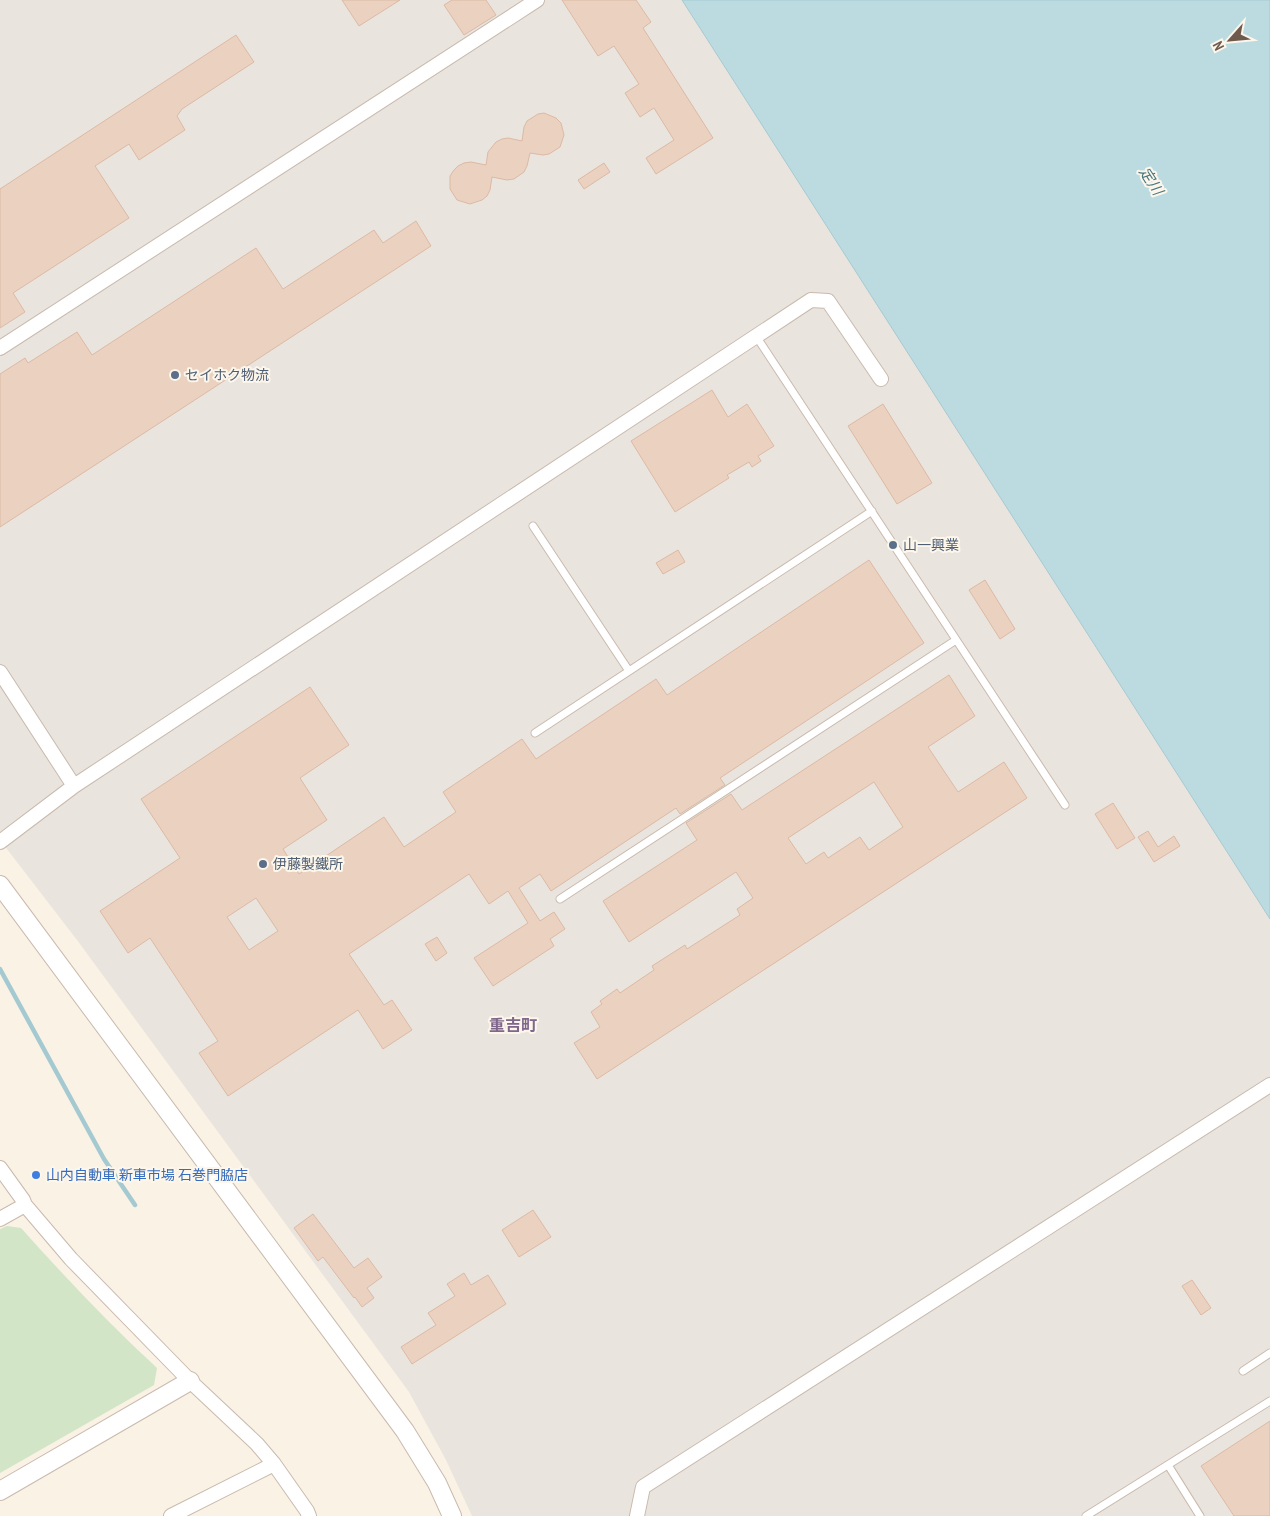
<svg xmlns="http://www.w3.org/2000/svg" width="1270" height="1516" viewBox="0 0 1270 1516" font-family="'PT Sans Narrow','Noto Sans JP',sans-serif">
<rect width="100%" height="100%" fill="#f9f2e5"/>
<path fill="#eae4df" d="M0 0H682L1270 919V1516H472L446 1460 409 1392 77 940 0 840Z"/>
<path fill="#d2e5c6" d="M7 1226 21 1228C65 1277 109 1324 157 1368L154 1385 0 1473V1229Z"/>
<path fill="#bcdbe0" stroke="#a4c9d1" d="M682 0H1270V919Z"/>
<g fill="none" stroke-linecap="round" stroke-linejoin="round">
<path stroke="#a4c9d1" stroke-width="4.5" d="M0 969 104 1159 135 1205"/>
</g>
<path fill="#ebd2c0" stroke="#dcb9a3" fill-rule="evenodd" d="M342 0H400L359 26Z
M452 0H486L496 15 464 35 444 5Z
M562 0H636L651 22 643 28 713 138 656 174 646 158 674 140 654 108 640 117 625 93 639 84 614 46 598 56Z
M236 35 254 62 182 109 177 116 185 130 139 160 129 144 95 166 129 218 13 293 25 312 0 328V189Z
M544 113 556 118 561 123 564 135 560 147 549 154 543 155 530 153 527 166 524 172 514 179 507 180 492 177 490 190 487 196 482 200 470 204 457 200 450 189V176L454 170 458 166 464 163 471 162 486 165 488 152 496 142 502 139 508 138 522 141 524 127 527 121 538 114Z
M604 163 610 172 584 189 578 180Z
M416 221 431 246 0 527V374L25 358 28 363 77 332 92 355 256 248 283 289 374 230 383 243Z
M712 390 728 417 747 404 774 446 758 456 761 461 752 467 749 462 727 475 729 478 675 512 631 441Z
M883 404 932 483 897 504 848 426Z
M678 550 685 562 663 574 656 563Z
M869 560 924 643 720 778 725 785 680 814 676 808 551 891 540 874 519 888 540 921 554 912 565 929 550 939 554 946 493 986 474 958 528 923 508 891 489 904 469 874 349 954 384 1005 392 1000 412 1030 383 1049 358 1010 228 1096 199 1053 218 1041 150 938 128 953 100 911 180 858 141 799 310 687 349 745 300 778 327 820 283 849 299 874 384 817 404 847 456 812 443 792 522 739 536 759 656 679 667 695ZM256 898 278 931 249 950 227 917Z
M985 580 1015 629 1000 639 969 590Z
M949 675 975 716 928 747 958 792 1004 762 1027 798 597 1079 574 1043 600 1027 591 1012 602 1004 600 1001 617 989 620 993 654 970 652 966 685 945 687 949 740 915 737 909 753 898 736 872 629 942 603 901 697 840 686 823 731 794 742 810ZM874 782 903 827 869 850 860 837 828 858 824 852 806 864 788 838Z
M1113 803 1135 838 1117 849 1095 814Z
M1148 831 1158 847 1174 836 1180 846 1154 862 1138 837Z
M437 937 447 953 436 961 425 944Z
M533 1210 551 1237 519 1257 502 1230Z
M313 1214 354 1268 368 1258 382 1277 367 1288 374 1298 362 1307 355 1297 354 1298 323 1257 318 1261 294 1228Z
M464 1273 471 1285 488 1275 506 1304 412 1364 401 1347 436 1325 428 1313 455 1296 447 1284Z
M1192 1280 1211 1308 1201 1315 1182 1286Z
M1270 1421V1516H1234L1201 1466Z"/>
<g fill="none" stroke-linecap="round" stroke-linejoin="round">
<defs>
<path id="service" d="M756 336 1065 805
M533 526 629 671
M535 733 872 511
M560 899 956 640
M1243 1371 1270 1353
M1168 1465 1200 1516
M1086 1516 1270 1401"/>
<path id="minor" d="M0 348 537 0
M0 672 74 786
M0 842 74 786 811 300 828 301 881 379
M0 1168 23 1200 25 1205 71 1259 190 1381 257 1444 274 1464 307 1511 309 1516
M0 1219 25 1205
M171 1516 274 1464
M637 1516 643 1487 1270 1085"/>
<path id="tertiary" d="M0 885 405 1431 437 1483 452 1516
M0 1491 190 1381"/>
</defs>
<use href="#service" stroke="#c9baad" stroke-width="9"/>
<use href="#minor" stroke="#c9baad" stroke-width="16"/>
<use href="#tertiary" stroke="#c9baad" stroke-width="20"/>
<use href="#service" stroke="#fff" stroke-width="7"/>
<use href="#minor" stroke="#fff" stroke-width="14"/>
<use href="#tertiary" stroke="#fff" stroke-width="18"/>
</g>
<g fill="#5c6f8a" stroke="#fcf6eb" stroke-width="2">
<circle cx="175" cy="375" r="5"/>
<circle cx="893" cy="545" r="5"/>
<circle cx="263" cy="864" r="5"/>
</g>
<circle fill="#3f7fe0" stroke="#fcf6eb" stroke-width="2" cx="36" cy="1175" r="5"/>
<g text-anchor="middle" stroke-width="4" stroke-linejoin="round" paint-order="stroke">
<g font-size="14" fill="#4e5e75" stroke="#fcf6eb" text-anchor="start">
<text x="185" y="380">セイホク物流</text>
<text x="903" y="550">山一興業</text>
<text x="273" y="869">伊藤製鐵所</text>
</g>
<g font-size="14" fill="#366cbe" stroke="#fcf6eb" text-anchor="start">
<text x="46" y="1180">山内自動車 新車市場 石巻門脇店</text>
</g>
<g font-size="15" font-style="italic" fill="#4a7680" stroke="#fcf6eb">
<text transform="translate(1151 181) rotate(57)" y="5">定川</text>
</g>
<g font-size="16" font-weight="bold" fill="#7f668b" stroke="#fcf6eb">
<text x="513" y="1031">重吉町</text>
</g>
</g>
<g transform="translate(1230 40) rotate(243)" stroke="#fcf6eb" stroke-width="4" paint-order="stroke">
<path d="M0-4L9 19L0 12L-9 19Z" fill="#6f5a4e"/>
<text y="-8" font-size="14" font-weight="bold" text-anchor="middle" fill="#6f5a4e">N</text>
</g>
</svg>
